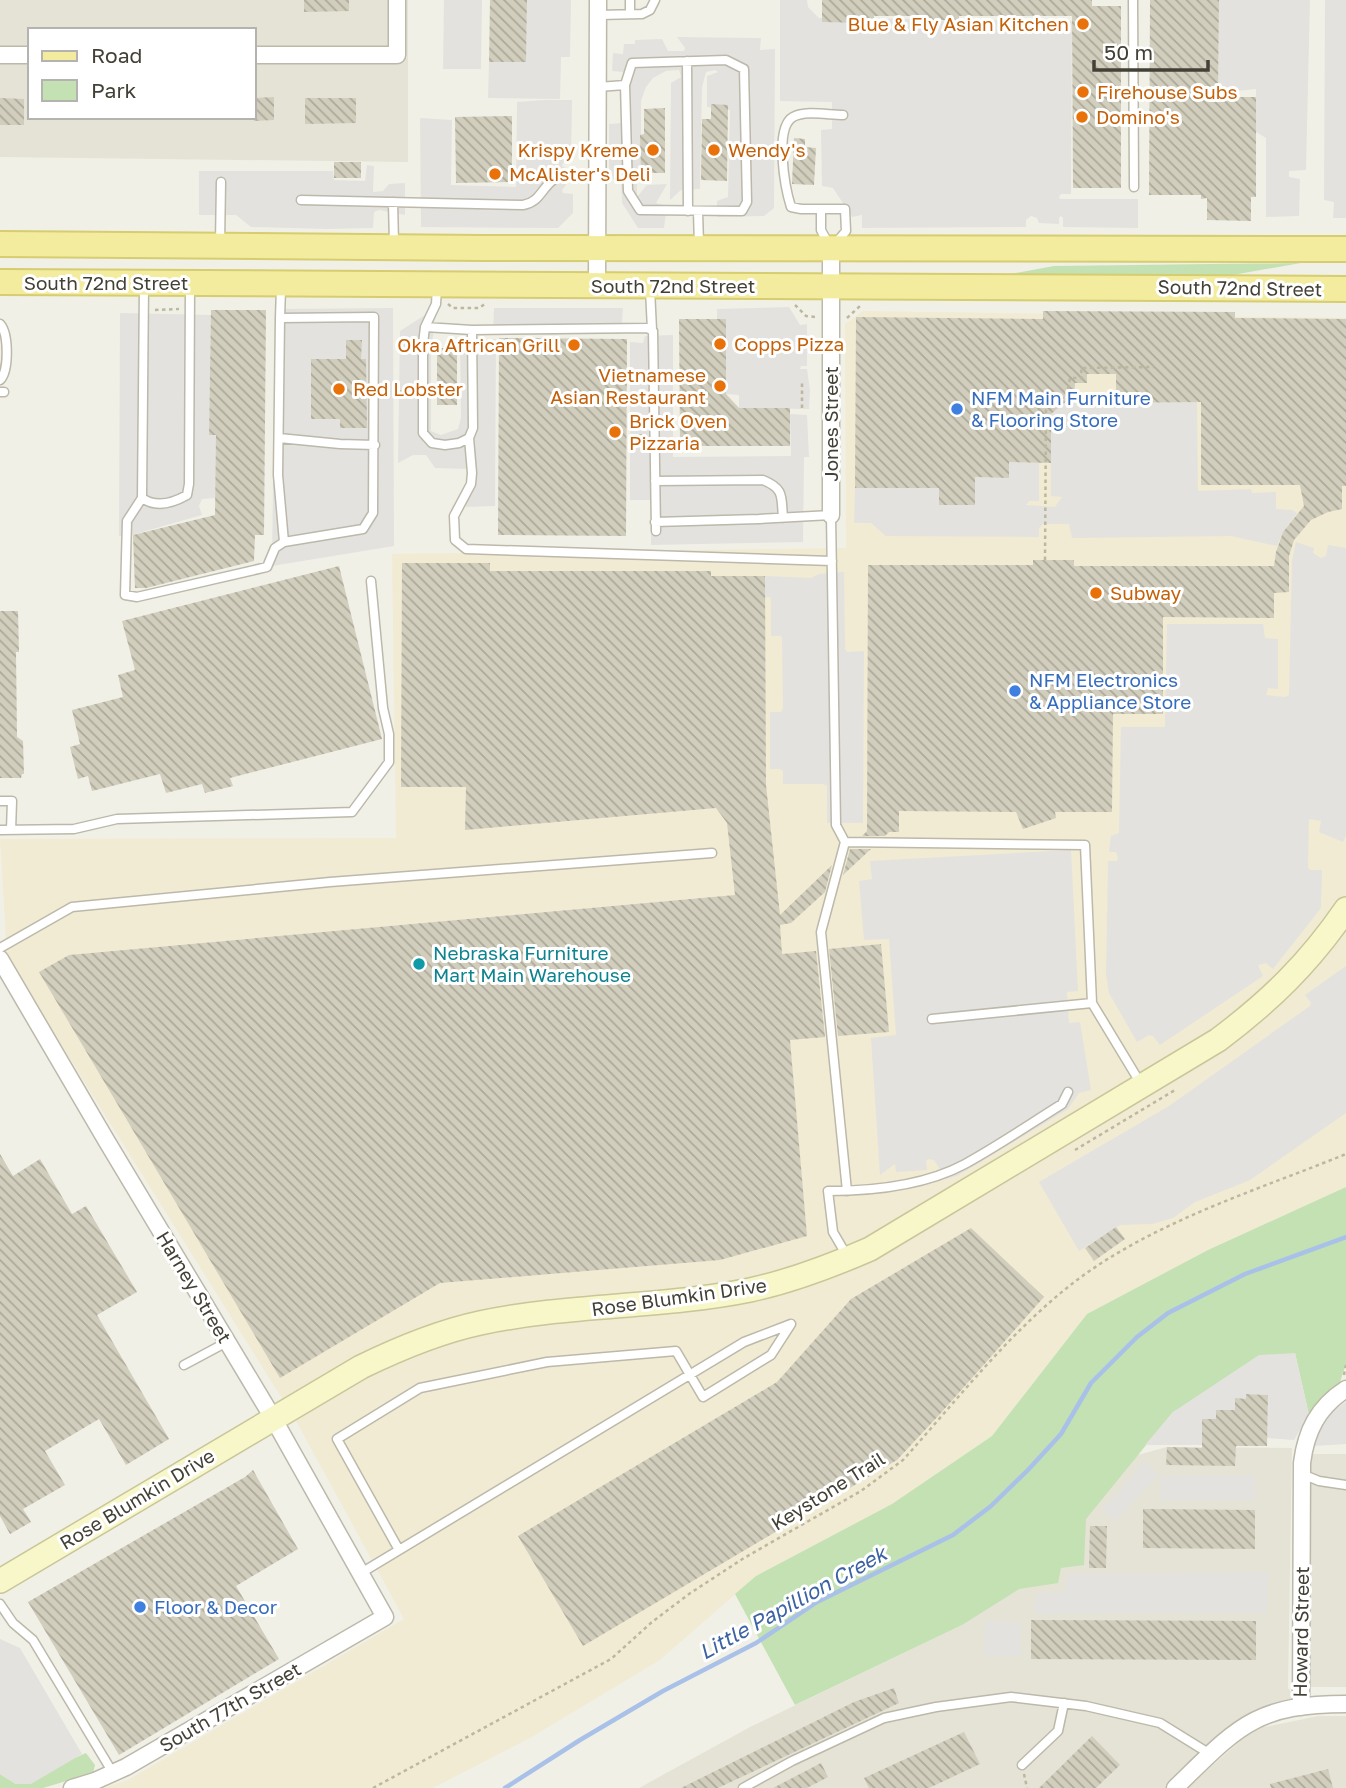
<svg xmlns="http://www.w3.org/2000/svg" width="1346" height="1788" viewBox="0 0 1346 1788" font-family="'Golos Text',sans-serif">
<defs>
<pattern id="building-back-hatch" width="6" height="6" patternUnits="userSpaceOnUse" patternTransform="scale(1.75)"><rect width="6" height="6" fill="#d2cebd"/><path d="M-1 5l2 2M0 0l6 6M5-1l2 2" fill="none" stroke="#aca99a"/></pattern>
</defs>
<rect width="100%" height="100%" fill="#f1f0e7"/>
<path fill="#e5e3d5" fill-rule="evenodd" d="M0 0H408V162L0 157ZM30 30H254V117H30Z
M1167 1447 1292 1448 1288 1688 1301 1707 1265 1727 1318 1716H1346V1788H1187L1241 1740 1203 1761 1175 1788H639L750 1727 962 1625 1134 1456Z
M1307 1454H1346V1687H1307Z"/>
<path fill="#f1ebd4" d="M863 311 1346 318V1187L1208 1250 1087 1314 992 1436 892 1504 756 1576 660 1660 530 1738 433 1788H103L128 1780 404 1619 296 1421 7 958 0 839 396 838 392 554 846 548 845 324Z"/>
<path fill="#c3e1b3" d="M1301 263 1227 276 1010 274 1054 266Z
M1346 1187V1364L1340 1382 1309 1415 1295 1353 1173 1412 1086 1519 1084 1565 1061 1568 1058 1583 1019 1589 962 1625 795 1705 735 1594 756 1576 892 1504 992 1436 1087 1314 1208 1250Z
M86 1753 95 1765 93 1773 43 1788H0V1774L16 1784Z"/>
<path fill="#e3e2de" d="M444 0H482L481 69H443Z
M527 0H571L570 57H561L560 99 488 98 489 62H526Z
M780 0H807L808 7 819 18 1072 21 1071 194H1061L1059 197 1060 199H1138V228L1063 227V218L1061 216 1059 218V224L1039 223 1037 218 1031 216 1026 220V227L862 228V215L852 217 833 188 822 186 821 130 832 129V102L780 101Z
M1219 0H1310L1306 170 1289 171V177L1300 179 1299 216 1266 217V138L1256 132V89L1218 93Z
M1325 0H1346V218H1333L1334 202 1324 200Z
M677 37 761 38 760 50 775 49 774 208 764 216 717 217V201L728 197 730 110 707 107V76L718 72 715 70 706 72 702 87 700 189 681 190 670 200 671 83 681 77 679 70 666 71 653 78 646 87 641 101V165L637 173V197L647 185 667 184 656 203 667 206 664 228H638L622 203 621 180 609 179V124L622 123 623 72 612 71 613 53 623 54 624 44H635V40L662 39 668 51H684L685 48Z
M545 100H572L571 160 563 163 562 166 566 168V185L562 190 563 193 573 194V213L558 228 421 227 420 118 452 120 451 185 516 187 517 102Z
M367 165 374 166 373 192 383 191 389 184 405 183V215L379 210 374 212 373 228 327 229 251 227 236 215H199V171H333L334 180 365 181Z
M789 307 800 325 807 324V366H801L800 369H807L810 390 809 409 739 408V395L726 394V319H717V309Z
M393 308 394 546 272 566 275 309Z
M494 308H623L621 334 493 335Z
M120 313 211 315 209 434 216 435V498L202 499 199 506 202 515 132 535 119 536Z
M425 315 435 316 431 356V431L441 435 458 429 461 418 460 339H496L495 506 466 507 467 469 435 468 426 455H413L398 463 400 331Z
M673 335V457L791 456 790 414 807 415 809 457H804L803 542 651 545V500H630V342L643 343 645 336Z
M1197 402 1198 491 1251 489 1252 493 1276 492V509L1292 510 1297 513 1283 532 1277 546 1231 536 1072 538 1069 524H1043L1039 528V537L886 536 871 523H854L855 488H939V505H974L975 477 1009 478V462L1039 463V501H1029L1026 505 1055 507 1062 497 1051 496V414L1065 403Z
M1296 542 1314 548 1313 553 1321 558 1326 556 1328 545 1346 548V835L1343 842 1319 832 1321 821 1309 819 1308 867 1310 870H1322L1321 908 1273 969 1266 963 1258 965 1263 976 1160 1045 1153 1036 1149 1035 1137 1042 1109 993 1106 975 1108 861H1117L1118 857 1116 852H1109L1111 836 1119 833 1121 727H1165L1167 624H1263L1265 638 1278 639V689L1268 688 1266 695 1285 697 1289 695 1292 561Z
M844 572 845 649 847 652 864 651 863 823H827V786L823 784H783V771L780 769H770V712H781L783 708 782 639 781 636H771V600L770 597H765V576L811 578 819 574Z
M1071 850 1078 991 1067 992 1069 1023 1080 1022 1091 1090 1079 1093 1068 1109 957 1176 946 1179 934 1160 929 1159 926 1161 927 1170 896 1172 895 1164 880 1175 871 1038 896 1035 889 939 864 940 859 881 872 879 870 861Z
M1346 966V1113L1250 1180 1195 1202 1173 1218 1152 1224 1120 1225 1079 1251 1039 1182 1169 1106 1310 1006 1311 1003 1305 995Z
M1295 1353 1309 1415 1294 1440 1267 1438 1268 1395 1247 1394 1246 1399H1236L1235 1410H1217L1216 1419H1202V1445H1145L1173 1412 1259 1355Z
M1346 1402V1444L1314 1446 1323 1418Z
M1145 1461 1159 1474 1116 1521 1102 1510Z
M1255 1475V1500H1160L1161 1476Z
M1268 1572 1267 1613 1035 1614V1594L1066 1591 1067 1574Z
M985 1621 1021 1622V1656L984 1657Z
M0 1639 20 1648 82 1754 31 1784H16L0 1774Z"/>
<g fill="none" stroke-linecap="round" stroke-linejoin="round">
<path stroke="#a9c1e8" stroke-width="4.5" d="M505 1788 580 1740 663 1691 756 1643 817 1602 953 1535 991 1506 1028 1470 1061 1434 1091 1383 1137 1337 1168 1313 1245 1274 1346 1237"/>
</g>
<path fill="url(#building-back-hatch)" d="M304 0H349V11L304 12Z
M490 0H527L526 62H489Z
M822 0H1092V6H1121V188H1073L1072 16H959V20H913V16H874V22L867 23 822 22Z
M1150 0H1219L1218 97H1256V197H1251V221L1207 220V198L1201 199V195H1149Z
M274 97V120L254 121V98Z
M0 98 24 99V125H0Z
M305 98H356V123L305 124Z
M711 104 728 105 727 181 701 180 702 119H711Z
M665 108V173H641L640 135 644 134V109Z
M512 116V182L456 183 455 117Z
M794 138 805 139V147L816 148 814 185 792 184Z
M334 162H361V178H334Z
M211 310H266L264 535H255L254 561 146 588H135L133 535 215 515 216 435H209Z
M1043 311 1235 312V318L1346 319V486H1342V509L1328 512 1311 520 1294 540 1289 556V592L1274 593V618L1163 617V714H1113L1112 812H1055L1056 818 1023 829 1016 812 899 811V832H889L885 836H862L867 831 868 565H1033V560H1074V566H1274L1276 552 1283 532 1304 506 1300 485H1201V402L1116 403V374H1087V383H1075L1074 395 1051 414V463L1009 462V478L975 477V505H939V488H855L856 317 1043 319Z
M679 319H726V394L739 408H790V446H680Z
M499 338 627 339 626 536 498 535Z
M346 340H362L361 359H366L367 428H340V419H311V359H346Z
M437 348H457V405H437Z
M402 563H490V571H711V576H765L766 785 780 915 832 865 825 892 791 923 780 925 782 954 816 951 825 1037 790 1040 807 1236 720 1260 440 1283 280 1378 39 972 69 955 735 895 727 823 716 808 465 830 466 787H401Z
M339 566 382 739 230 778 233 786 205 793 202 784 166 793 160 774 92 791 88 776 78 779 70 747 80 744 72 710 123 697 118 675 135 670 122 621Z
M0 611H18L19 652H16L17 737 23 741 24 774H22L21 778H0Z
M850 849H871L843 875Z
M881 944 889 1032 838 1036 829 949Z
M0 1154 13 1176 40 1159 72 1214 86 1206 137 1292 97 1315 169 1439 126 1465 99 1419 45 1451 65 1485 23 1509 31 1522 10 1534 0 1516Z
M1116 1227 1125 1239 1094 1261 1085 1248Z
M971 1228 1044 1297 940 1414 897 1460 583 1646 518 1536 777 1382 851 1299Z
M1246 1394 1268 1395 1267 1446H1236L1235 1466 1166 1465 1167 1447 1202 1448V1419H1216V1410H1235V1398L1246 1399Z
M253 1470 298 1549 236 1586 279 1659 119 1755 28 1602 245 1477Z
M1143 1509 1255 1510V1549L1143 1548Z
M1090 1526H1107L1106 1568H1089Z
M1031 1620 1256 1621V1660L1031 1659Z
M894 1688 899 1703 718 1788H681L854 1702Z
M964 1732 980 1764 929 1788H869L864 1778Z
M1092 1736 1120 1765 1096 1788H1039Z
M821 1763 828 1777 807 1788H773Z
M1328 1769 1333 1788H1271L1270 1784Z"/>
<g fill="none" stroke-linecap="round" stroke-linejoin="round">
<defs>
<path id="lane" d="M630 0V14
M1133 0 1134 187
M598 15 642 14 650 10 655 0
M726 60 744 69 747 202 742 211 640 210 628 191 625 85 632 63Z
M687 61 688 211
M598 87 625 85
M301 200 523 205C540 202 541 189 553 180 564 172 585 176 598 176
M393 202 394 244
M821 209V230L828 243
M698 211 699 246
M220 243 221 182
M835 244 846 231 845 209H801L791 207C785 188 774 128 793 117 806 110 828 115 843 115
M144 285 142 498C156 508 173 503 187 495L189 484 190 287
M437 288 436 304 425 327 423 344V433L432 443 445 445 459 443 469 438 473 428 472 330 647 328 653 331 656 531
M650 289 652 330
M280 318 278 475 284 542
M0 324C9 334 9 371 0 380
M425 327 472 330
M0 392H4
M279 438 340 444 375 445
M469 438 472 473 471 484 454 516 455 540 466 549 832 561
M655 481 763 480C785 489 781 497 783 518
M142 498 127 521 125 595 137 597 267 567 275 548 284 542 363 529 373 513 374 317 280 318 281 288
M655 522 759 519 831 515 836 825 845 842 1085 845 1092 1003 1141 1084
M0 801H12L11 830
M0 830 74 829 117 819 352 812 389 762V734L383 708 371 581
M845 842 821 932 847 1191
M0 948 72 907 330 882 712 853
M932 1019 1092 1003
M847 1256 833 1232 828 1191C874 1191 924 1186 965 1164 998 1146 1030 1124 1062 1104L1068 1092
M184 1365 227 1342
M1302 1474 1319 1481 1346 1485
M361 1573 744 1342 791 1324 771 1355 703 1397 676 1351 547 1362 420 1388 337 1439 399 1550
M0 1604 13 1623 33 1640 113 1773
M1022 1765 1058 1731 1064 1703
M743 1788 792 1761 884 1718 936 1707 1011 1697 1086 1706 1160 1723 1210 1754"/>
<path id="street" d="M0 55H30
M254 55H397V0
M597 286 598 0
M831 515V249
M0 959 106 1140 273 1418 385 1617 126 1767 95 1781 72 1788
M1301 1707 1302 1463C1306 1431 1318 1407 1346 1389
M1175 1788C1237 1728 1254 1704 1346 1704"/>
<path id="secondary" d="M0 1581 361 1367C400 1348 438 1332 480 1323 569 1304 661 1308 750 1290 792 1281 831 1266 870 1249L1218 1040C1270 1001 1309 963 1346 909"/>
<path id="primary" d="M0 244 483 248 1346 249
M0 282 1346 289"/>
</defs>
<use href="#lane" stroke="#bcb9aa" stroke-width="11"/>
<use href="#street" stroke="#bcb9aa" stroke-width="19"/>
<use href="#secondary" stroke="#c9c699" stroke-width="26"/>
<use href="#primary" stroke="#d6cc70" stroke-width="28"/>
<path stroke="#bcb79d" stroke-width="2.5" stroke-dasharray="3.5 3.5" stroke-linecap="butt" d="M448 304 453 308H479L485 304
M795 305 806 316 816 317
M155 310 179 309
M847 318 860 306
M484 348H495
M400 392 412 386
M802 408V382
M632 436 644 435
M1045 560 1046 410 1067 395 1070 378H1082L1081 368 1154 367
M1075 1150 1175 1090
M1344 1375 1346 1365
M1024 1774 1027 1788
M373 1788 611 1659 652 1622 689 1594 744 1558 861 1491 903 1460C958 1399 1011 1330 1077 1280 1156 1221 1255 1191 1346 1154"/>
<use href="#lane" stroke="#fff" stroke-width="8"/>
<use href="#street" stroke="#fff" stroke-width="16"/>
<use href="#secondary" stroke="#f8f7c9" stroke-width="23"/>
<use href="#primary" stroke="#f3ec9e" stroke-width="24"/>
</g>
<g fill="#e8710a" stroke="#fff" stroke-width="2.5">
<circle cx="1083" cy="24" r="7"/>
<circle cx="1083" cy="92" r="7"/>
<circle cx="1082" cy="117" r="7"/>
<circle cx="653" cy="150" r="7"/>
<circle cx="714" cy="150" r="7"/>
<circle cx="495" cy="174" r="7"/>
<circle cx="720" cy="344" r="7"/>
<circle cx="574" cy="345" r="7"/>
<circle cx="720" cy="386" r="7"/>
<circle cx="339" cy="389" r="7"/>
<circle cx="615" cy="432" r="7"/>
<circle cx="1096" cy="593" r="7"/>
</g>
<g fill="#3f7fe0" stroke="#fff" stroke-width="2.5">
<circle cx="957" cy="409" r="7"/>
<circle cx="1015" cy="691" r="7"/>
<circle cx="140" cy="1607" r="7"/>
</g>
<circle fill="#0f9aa8" stroke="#fff" stroke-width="2.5" cx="419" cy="964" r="7"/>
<g text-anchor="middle" stroke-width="6" stroke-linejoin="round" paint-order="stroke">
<g font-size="19" fill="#c56008" stroke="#fff" text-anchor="start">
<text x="1069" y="31" text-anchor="end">Blue &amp; Fly Asian Kitchen</text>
<text x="1097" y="99">Firehouse Subs</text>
<text x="1096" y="124">Domino's</text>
<text x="639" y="157" text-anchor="end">Krispy Kreme</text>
<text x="728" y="157">Wendy's</text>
<text x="509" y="181">McAlister's Deli</text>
<text x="734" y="351">Copps Pizza</text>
<text x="560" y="352" text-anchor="end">Okra Aftrican Grill</text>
<text x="706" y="382" text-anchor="end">Vietnamese<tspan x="706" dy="22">Asian Restaurant</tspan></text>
<text x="353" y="396">Red Lobster</text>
<text x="629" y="428">Brick Oven<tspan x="629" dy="22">Pizzaria</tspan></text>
<text x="1110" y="600">Subway</text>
</g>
<g font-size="19" fill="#434136" stroke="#fff">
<text x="106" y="290">South 72nd Street</text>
<text x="673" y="293">South 72nd Street</text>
<text transform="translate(1240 288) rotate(1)" y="7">South 72nd Street</text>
<text transform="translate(831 424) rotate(-90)" y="7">Jones Street</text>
<text transform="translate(194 1287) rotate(59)" y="7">Harney Street</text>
<text transform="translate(679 1297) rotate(-8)" y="7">Rose Blumkin Drive</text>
<text transform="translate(828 1491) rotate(-32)" y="7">Keystone Trail</text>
<text transform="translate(137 1499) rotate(-31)" y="7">Rose Blumkin Drive</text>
<text transform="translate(1301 1632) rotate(-89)" y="7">Howard Street</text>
<text transform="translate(230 1707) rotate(-30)" y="7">South 77th Street</text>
</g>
<g font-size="19" fill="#366cbe" stroke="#fff" text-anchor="start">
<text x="971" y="405">NFM Main Furniture<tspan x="971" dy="22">&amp; Flooring Store</tspan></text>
<text x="1029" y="687">NFM Electronics<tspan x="1029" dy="22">&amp; Appliance Store</tspan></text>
<text x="154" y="1614">Floor &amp; Decor</text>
</g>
<g font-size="19" fill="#0d838f" stroke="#fff" text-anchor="start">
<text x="433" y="960">Nebraska Furniture<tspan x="433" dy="22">Mart Main Warehouse</tspan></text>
</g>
<g font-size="21" font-style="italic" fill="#3b62a3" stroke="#fff">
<text transform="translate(793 1603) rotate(-29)" y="7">Little Papillion Creek</text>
</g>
</g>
<rect x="28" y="28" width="228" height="91" fill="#ffffff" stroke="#b4b3af" stroke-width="2"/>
<rect x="42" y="51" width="35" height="10" fill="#f3ec9e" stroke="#b4b3af" stroke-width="2"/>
<text x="91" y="63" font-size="21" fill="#434136">Road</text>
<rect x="42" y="80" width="35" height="21" fill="#c3e1b3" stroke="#b4b3af" stroke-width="2"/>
<text x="91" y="98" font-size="21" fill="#434136">Park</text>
<path d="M1094 60v10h114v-10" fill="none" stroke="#434136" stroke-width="3.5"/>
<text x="1104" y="60" font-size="21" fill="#434136" stroke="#ffffff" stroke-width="5" paint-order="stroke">50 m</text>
</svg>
